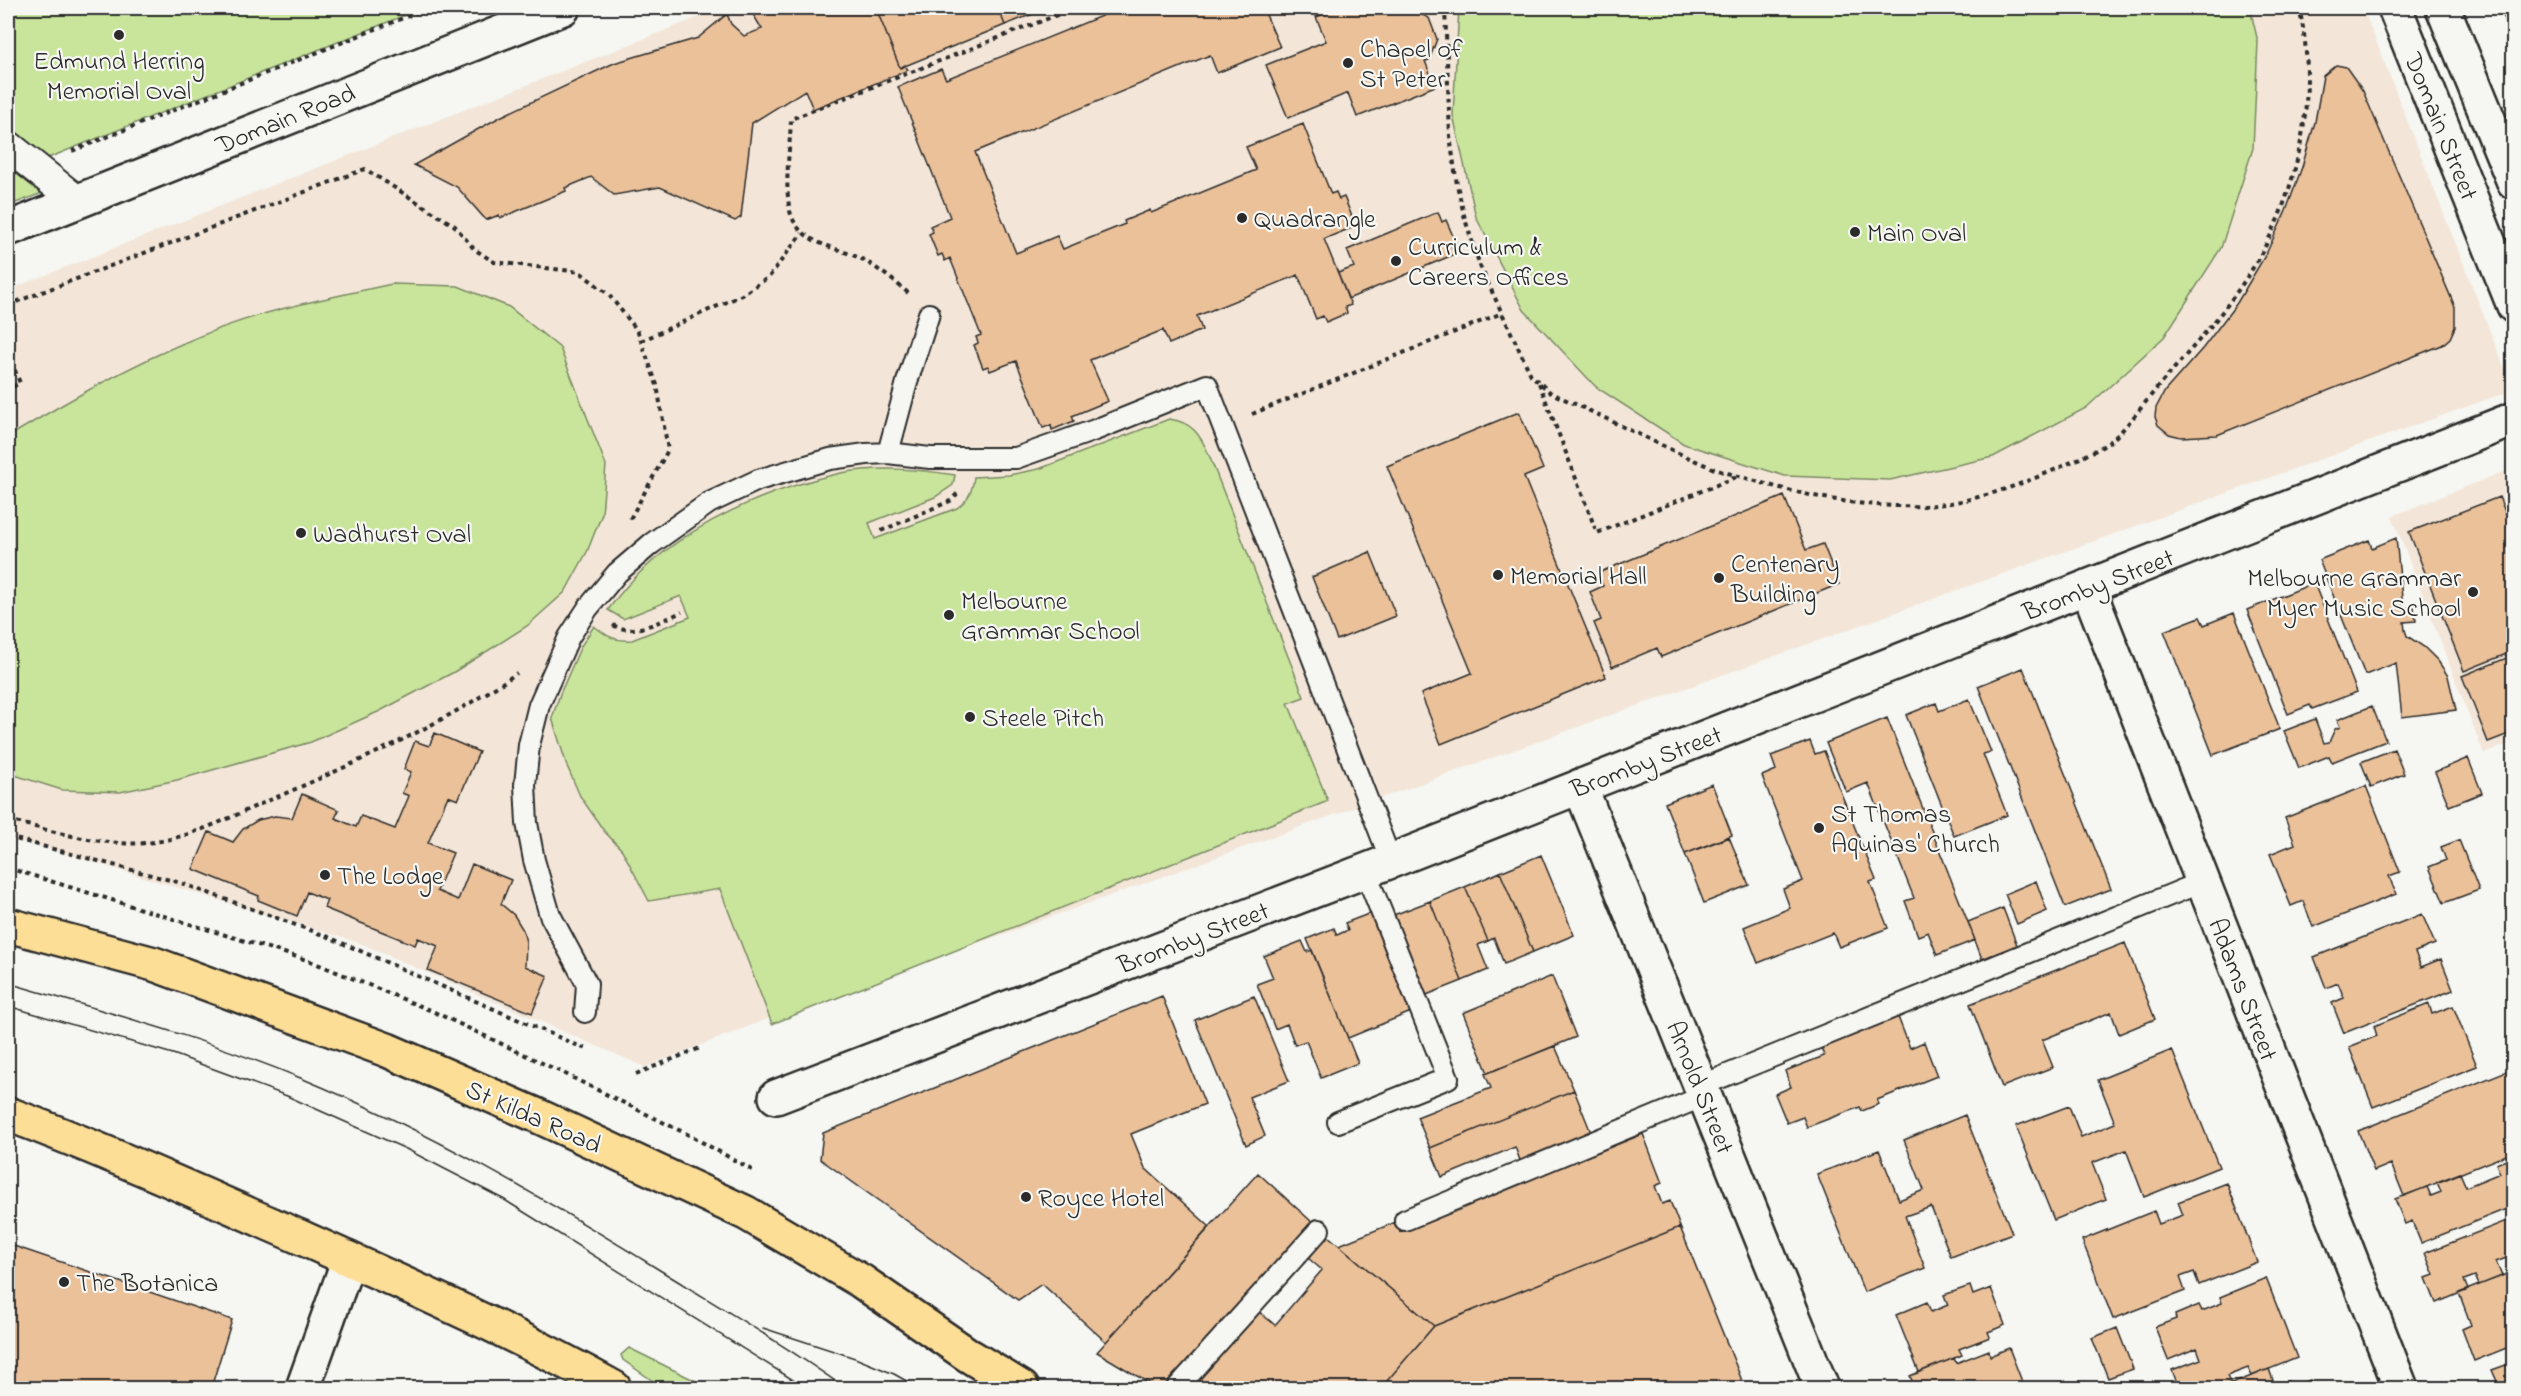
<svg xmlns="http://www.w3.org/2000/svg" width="2521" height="1396" viewBox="0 0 2521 1396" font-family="'Indie Flower',sans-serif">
<rect width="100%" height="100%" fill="#f6f6f2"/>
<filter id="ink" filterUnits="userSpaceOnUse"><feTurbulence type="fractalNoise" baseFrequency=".0167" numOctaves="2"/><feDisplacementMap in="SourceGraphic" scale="12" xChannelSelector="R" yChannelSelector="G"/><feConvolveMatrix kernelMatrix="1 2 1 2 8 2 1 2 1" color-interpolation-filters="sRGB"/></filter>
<g filter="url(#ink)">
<path fill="#f3e6d8" d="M722 8H2363L2513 390 765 1020 645 1067 357 942 47 848 8 839V290Z
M2513 468V742L2484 754 2392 516Z"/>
<path fill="#c9e59c" stroke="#7a8864" stroke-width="1.5" d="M8 8H423L18 170 45 192 8 206Z
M1459 8H2250L2258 42 2253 148 2221 248 2164 337 2086 408 1993 457 1890 480 1785 476 1684 444 1596 387 1524 310 1476 217 1453 115Z
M392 284 458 286 509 307 560 348 606 465 602 514 587 552 565 592 527 626 454 672 380 711 311 742 177 780 120 792 62 790 8 773V437C69 400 132 364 198 337 258 311 328 298 392 284Z
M1169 419C1192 422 1200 434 1209 455L1304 697 1288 703 1328 801 772 1024 720 889 649 901 622 850 604 831 580 796 567 766 552 718 560 694 581 646 594 626C607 636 615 642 632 640L690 617 681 596 623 619 608 610C659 536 756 492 841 473 878 466 918 469 955 475L953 485 935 497 869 523 875 539 957 508C969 499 972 492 974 477L1009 475 1039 469Z
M629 1348 710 1388H663L623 1360 621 1355Z"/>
<path fill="#ebc19a" stroke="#2b2b2b" stroke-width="1.5" d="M749 8H844L846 11 855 8H876L900 68 905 65 908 70 813 109 805 90 752 123 741 217 735 221 660 187 614 195 591 177 565 188 566 191 500 218 499 215 486 220 457 187 414 165 500 117 614 63 698 38 727 14 731 24 744 36 762 29Z
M876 8H998L1005 25 900 68Z
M998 8H1048L1005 25Z
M1121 8H1263L1280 47 1217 73 1210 55 975 152 1016 253 1057 236 1063 249 1125 224 1124 221 1150 210 1151 213 1256 170 1246 147 1303 124 1331 194 1336 192 1339 199 1344 197 1353 219 1348 222 1351 228 1324 239 1351 305 1345 307 1347 313 1326 322 1323 316 1316 319 1298 275 1197 316 1202 330 1169 344 1163 330 1090 360 1108 401 1072 416 1074 421 1052 430 1051 425 1043 428 1016 361 990 371 988 366 983 368 974 345 978 343 976 337 981 335 950 258 945 261 942 254 938 256 929 234 933 232 930 226 950 217 898 87 941 69 946 79Z
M1340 8H1389L1392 14 1408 8 1429 18 1437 39 1429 60 1425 61 1435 86 1357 117 1348 93 1288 118 1266 65 1326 41 1316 17Z
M2500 8H2514V37L2513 38Z
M2336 65 2346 67 2363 91 2455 307V327L2450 338 2442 345 2217 435 2181 437 2169 434 2158 425 2155 417 2156 408 2165 391 2203 348 2237 303 2266 254 2286 211 2302 167 2315 122 2323 76Z
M1438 212 1442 222 1446 220 1457 245 1452 247 1455 254 1348 299 1338 273 1354 267 1347 250Z
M1519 412 1543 469 1524 477 1606 677 1441 744 1421 694 1472 673 1387 466Z
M1784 496 1806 550 1823 544 1839 584 1661 657 1657 648 1612 667 1594 623 1601 620 1590 592 1603 586 1598 573Z
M2499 497 2506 514 2514 511V651L2464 671 2409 532Z
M2396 538 2403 608 2414 607 2416 621 2404 622 2405 630 2407 636 2424 647 2438 661 2448 676 2456 710 2402 717 2396 663 2365 675 2319 560 2369 540 2372 548Z
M1370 552 1396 616 1337 640 1312 577Z
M2314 583 2357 692 2312 709 2310 705 2288 714 2247 610Z
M2234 613 2280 729 2213 755 2164 631 2200 617 2204 625Z
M2514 655V732L2488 742 2462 676Z
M2023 668 2111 889 2065 907 1978 686Z
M1969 699 1991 752 1983 754 2007 815 1954 836 1906 715 1936 703 1939 711Z
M2372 706 2386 741 2332 762 2329 756 2299 768 2284 731 2315 719 2324 743 2329 742 2335 729 2340 727 2337 720Z
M1887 718 1975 940 1937 955 1928 932 1918 936 1905 901 1914 898 1868 783 1846 792 1826 743Z
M435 733 479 752 458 800 448 796 428 843 453 853 437 891 458 900 472 864 511 880 501 904 514 915 523 930 526 942 525 966 548 976 532 1013 428 970 438 946 418 938 415 945 324 908 327 900 307 892 297 916 258 900 259 896 193 869 209 832 233 842 243 829 258 820 275 816 292 818 302 794 339 810 335 818 356 827 361 816 395 829 409 796 402 793 411 772 404 769 415 741 429 746Z
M1810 741 1815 754 1824 751 1876 880 1870 882 1888 928 1839 947 1833 933 1758 963 1744 927 1790 908 1783 889 1803 881 1762 776 1776 770 1771 756Z
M2394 749 2404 774 2371 787 2361 762Z
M2468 758 2482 793 2449 806 2435 772Z
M1712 784 1732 835 1685 854 1665 803Z
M2366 786 2400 872 2389 876 2396 894 2313 927 2303 901 2291 906 2270 854 2295 844 2285 818Z
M1729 837 1749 885 1704 903 1685 854Z
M2459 840 2479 890 2444 903 2429 867 2446 860 2441 847Z
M1541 855 1574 935 1533 952 1500 872Z
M1500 872 1533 952 1504 964 1494 938 1488 941 1465 887Z
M2036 881 2047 911 2017 924 2005 894Z
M1465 887 1488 941 1478 945 1488 970 1462 981 1430 901Z
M1430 901 1462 981 1424 996 1391 916Z
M2003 908 2017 945 1982 959 1968 922Z
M1371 913 1411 1012 1348 1038 1307 939 1334 928 1337 935 1348 930 1345 923Z
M2422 914 2435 944 2415 952 2421 967 2441 959 2453 990 2344 1033 2332 1003 2344 998 2338 983 2326 988 2314 957Z
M1302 941 1307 952 1312 950 1358 1063 1321 1078 1306 1041 1295 1045 1287 1024 1275 1029 1257 984 1273 978 1264 956Z
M2125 943 2155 1019 2119 1034 2111 1012 2042 1040 2053 1067 2002 1087 1970 1004Z
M1552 976 1576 1037 1488 1073 1463 1013Z
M1162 996 1205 1104 1131 1134 1145 1168 1210 1227 1106 1342 1042 1284 1018 1300 820 1159 823 1133Z
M1254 996 1289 1081 1249 1097 1265 1136 1246 1145 1195 1020Z
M2429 1004 2432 1014 2453 1006 2477 1066 2373 1107 2349 1047 2377 1036 2374 1026Z
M1898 1017 1910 1048 1924 1042 1937 1076 1877 1100 1879 1104 1862 1111 1860 1107 1807 1127 1803 1117 1787 1123 1775 1094 1791 1087 1785 1071 1824 1056 1821 1047 1881 1019 1883 1022Z
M1555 1046 1574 1090 1430 1148 1417 1117 1491 1088 1485 1074Z
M2172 1050 2219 1167 2144 1197 2126 1150 2092 1163 2106 1199 2054 1220 2016 1126 2069 1106 2081 1137 2115 1123 2098 1080Z
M2514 1068V1152L2404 1196 2391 1164 2374 1171 2358 1131Z
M1574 1090 1592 1135 1521 1163 1515 1147 1442 1177 1430 1148Z
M1965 1115 2012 1233 1951 1257 1931 1207 1905 1216 1925 1268 1864 1292 1817 1174 1879 1150 1899 1200 1924 1190 1904 1140Z
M1643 1134 1662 1183 1655 1186 1662 1204 1670 1201 1680 1227 1434 1326 1339 1245 1396 1222 1400 1232Z
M2514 1157V1206L2421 1243 2412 1221 2405 1224 2395 1199 2427 1187 2431 1196 2441 1192 2437 1182 2460 1173 2466 1187 2500 1173 2496 1164Z
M1258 1173 1312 1222 1162 1388H1157L1097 1352Z
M2227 1183 2257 1262 2199 1285 2194 1272 2180 1277 2185 1291 2113 1319 2082 1240 2154 1211 2159 1224 2183 1215 2178 1202Z
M2514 1218V1255L2496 1262 2502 1276 2479 1285 2475 1276 2464 1280 2468 1290 2436 1303 2426 1278 2434 1275 2425 1253Z
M1680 1227 1745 1388H1381L1434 1326Z
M1327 1235 1434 1326 1381 1388H1189L1258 1311 1275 1325 1322 1270 1308 1258Z
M8 1244 232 1320 211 1388H8Z
M2514 1271V1345L2474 1361 2462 1329 2471 1325 2459 1293Z
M2266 1278 2297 1358 2252 1376 2248 1368 2227 1376 2231 1385 2221 1388H2179L2172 1370 2201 1359 2197 1348 2168 1360 2155 1327 2176 1319 2175 1315 2199 1305 2202 1311 2222 1303 2220 1297Z
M1970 1286 1973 1295 1991 1288 2005 1325 1988 1332 1990 1337 1959 1349 1962 1355 1919 1372 1896 1315 1927 1302 1931 1312 1948 1305 1944 1295Z
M2117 1328 2133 1369 2108 1378 2092 1338Z
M2009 1348 2023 1384 2011 1388H1915L1910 1376 1954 1358 1956 1363 1989 1350 1990 1356Z
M2514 1362V1388H2500L2492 1370Z
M2269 1369 2275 1386 2288 1381 2290 1387 2310 1380 2313 1388H2221Z"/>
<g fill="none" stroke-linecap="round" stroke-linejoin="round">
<defs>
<path id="service" d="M888 453 907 382 929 314
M585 1012 587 984 550 915 534 860 527 823 525 785 529 745 539 705 569 637 588 608 617 573 651 544 709 503 758 480 830 459 866 454 888 453 930 458H1016L1095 430 1207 385 1391 861
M1700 1086 2202 882
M1338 1122 1448 1078 1365 871
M1405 1220 1704 1096
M1177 1388 1319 1230"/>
<path id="pedestrian" d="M8 146 77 201"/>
<path id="minor" d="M2395 8 2514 306
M2443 8 2514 182
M2088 588 2401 1388
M1580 786 1822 1388
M776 1097 1391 861 2514 419
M303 1388 349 1259"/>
<path id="tertiary" d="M8 229 563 8"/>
<path id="primary" d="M8 925 154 964 387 1050 536 1115 746 1213 861 1281 968 1355 1022 1388
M8 1114C107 1151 203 1195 300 1237 406 1285 512 1331 614 1388"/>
</defs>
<use href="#service" stroke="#2b2b2b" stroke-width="24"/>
<use href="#pedestrian" stroke="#2b2b2b" stroke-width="34"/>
<use href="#minor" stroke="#2b2b2b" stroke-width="38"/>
<use href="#tertiary" stroke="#2b2b2b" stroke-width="38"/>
<use href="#primary" stroke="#2b2b2b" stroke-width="38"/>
<path stroke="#2b2b2b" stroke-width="4" stroke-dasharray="4.5 4.5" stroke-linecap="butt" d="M1445 8 1450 136 1457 185 1465 219 1480 266 1531 375 1551 393C1605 417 1656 444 1710 467 1723 473 1738 475 1752 480 1808 497 1865 508 1924 506 1977 503 2032 481 2080 458 2090 453 2104 447 2113 439 2129 425 2148 398 2163 381 2197 343 2231 305 2257 261 2300 187 2319 91 2299 8
M72 151 428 8
M908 293C896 282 881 271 867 262 841 246 799 247 790 211 784 183 790 149 791 119L1075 8
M8 305 365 169 455 226 474 249 494 262 580 272 609 295 637 330 657 385 668 450 630 519
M641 341 742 295 769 277 802 233
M8 353 20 383 8 389
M1539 383 1597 533 1739 476
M1252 414 1502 313
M881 531 950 501 960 491
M613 625C634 637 662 620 682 612
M8 820C47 830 105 847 146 843 190 839 230 817 270 800 356 763 440 726 517 673
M8 837 181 883 326 936 588 1050
M8 868 310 961 432 1011 557 1070 691 1136 752 1170
M636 1074 700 1048"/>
<use href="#service" stroke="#f6f6f2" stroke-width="20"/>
<use href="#pedestrian" stroke="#f6f6f2" stroke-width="30"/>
<use href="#minor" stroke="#f6f6f2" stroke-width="33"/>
<use href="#tertiary" stroke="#f6f6f2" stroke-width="33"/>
<use href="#primary" stroke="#fdde96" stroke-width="33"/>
<path stroke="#2b2b2b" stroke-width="1.5" d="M8 983C107 1012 207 1039 303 1079 429 1131 543 1198 658 1269 721 1308 785 1345 845 1388
M8 1006 173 1054 287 1096 406 1149 503 1199 806 1388
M763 1328 855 1358 894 1374 919 1388"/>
</g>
</g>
<g fill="#2b2b2b" stroke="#f6f6f2" stroke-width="2">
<circle cx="119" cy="35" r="6"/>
<circle cx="1348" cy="63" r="6"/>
<circle cx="1242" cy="218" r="6"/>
<circle cx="1855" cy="232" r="6"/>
<circle cx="1396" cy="261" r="6"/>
<circle cx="301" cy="533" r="6"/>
<circle cx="1498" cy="575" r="6"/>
<circle cx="1719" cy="578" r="6"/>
<circle cx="2473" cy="592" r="6"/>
<circle cx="949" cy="615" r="6"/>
<circle cx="970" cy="717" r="6"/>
<circle cx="1819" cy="828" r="6"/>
<circle cx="325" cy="875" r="6"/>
<circle cx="1026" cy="1197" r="6"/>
<circle cx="64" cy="1282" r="6"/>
</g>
<g text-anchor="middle" stroke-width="4.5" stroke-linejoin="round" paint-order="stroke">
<g font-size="26" fill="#2b2b2b" stroke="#f6f6f2" text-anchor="start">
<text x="1360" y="57">Chapel of<tspan x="1360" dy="30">St Peter</tspan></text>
<text x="119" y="69" text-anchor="middle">Edmund Herring<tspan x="119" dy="30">Memorial Oval</tspan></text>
<text x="1254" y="227">Quadrangle</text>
<text x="1867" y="241">Main Oval</text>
<text x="1408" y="255">Curriculum &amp;<tspan x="1408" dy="30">Careers Offices</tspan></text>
<text x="313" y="542">Wadhurst Oval</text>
<text x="1731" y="572">Centenary<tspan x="1731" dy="30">Building</tspan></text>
<text x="1510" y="584">Memorial Hall</text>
<text x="2461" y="586" text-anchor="end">Melbourne Grammar<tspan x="2461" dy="30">Myer Music School</tspan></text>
<text x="961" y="609">Melbourne<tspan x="961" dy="30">Grammar School</tspan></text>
<text x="982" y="726">Steele Pitch</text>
<text x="1831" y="822">St Thomas<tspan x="1831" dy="30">Aquinas' Church</tspan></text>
<text x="337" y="884">The Lodge</text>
<text x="1038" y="1206">Royce Hotel</text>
<text x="76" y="1291">The Botanica</text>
</g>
<g font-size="26" fill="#2b2b2b" stroke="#f6f6f2">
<text transform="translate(285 118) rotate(-22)" y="9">Domain Road</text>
<text transform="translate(2442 126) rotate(68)" y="9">Domain Street</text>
<text transform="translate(2098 584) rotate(-21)" y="9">Bromby Street</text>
<text transform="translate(1646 761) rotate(-21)" y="9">Bromby Street</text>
<text transform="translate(1193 937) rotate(-21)" y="9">Bromby Street</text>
<text transform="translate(2244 989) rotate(69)" y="9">Adams Street</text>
<text transform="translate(1701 1087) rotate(68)" y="9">Arnold Street</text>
<text transform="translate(534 1116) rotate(24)" y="9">St Kilda Road</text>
</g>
</g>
<rect width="2521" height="1396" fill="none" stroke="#f6f6f2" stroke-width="30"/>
<rect x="15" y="15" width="2491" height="1366" fill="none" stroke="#2b2b2b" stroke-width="2" filter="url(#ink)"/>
</svg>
